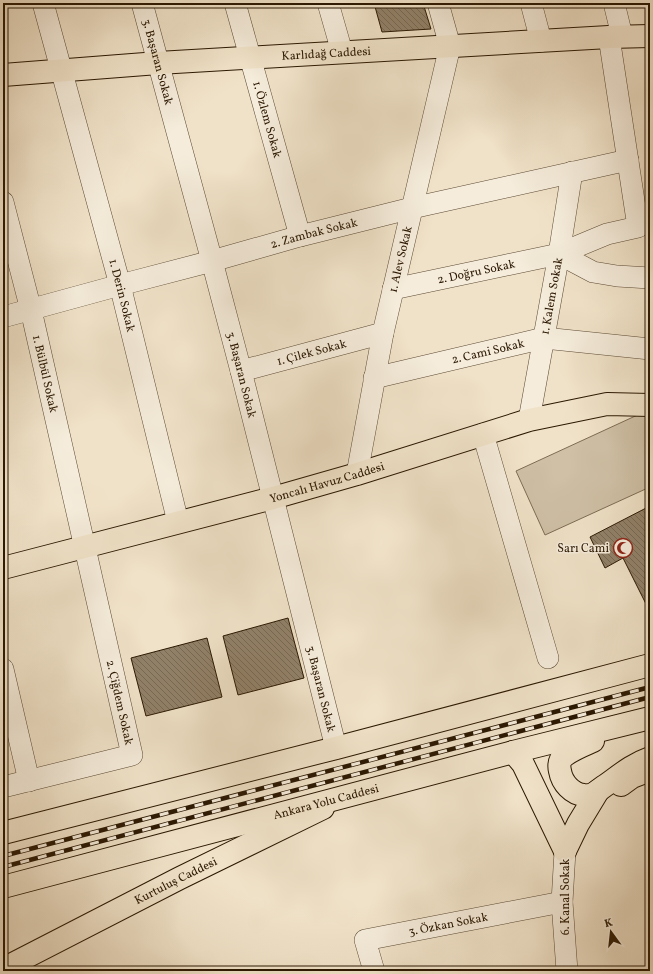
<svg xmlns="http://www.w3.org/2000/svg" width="653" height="974" viewBox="0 0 653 974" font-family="Vollkorn,serif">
<defs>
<pattern id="building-back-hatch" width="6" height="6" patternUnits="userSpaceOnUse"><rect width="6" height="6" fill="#918169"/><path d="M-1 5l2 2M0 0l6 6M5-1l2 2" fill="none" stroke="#776954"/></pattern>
</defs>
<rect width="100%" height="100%" fill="#f0e2c8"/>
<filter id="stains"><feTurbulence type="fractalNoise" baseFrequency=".005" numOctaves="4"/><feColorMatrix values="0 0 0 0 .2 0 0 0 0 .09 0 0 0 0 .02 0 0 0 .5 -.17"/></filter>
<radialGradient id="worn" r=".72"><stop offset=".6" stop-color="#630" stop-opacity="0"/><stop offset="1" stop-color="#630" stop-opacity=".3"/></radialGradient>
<path fill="#cfc0a6" stroke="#7d6c54" d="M644 412 650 425V487L545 535 516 471Z"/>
<path fill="url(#building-back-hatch)" stroke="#2b1802" d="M374 3H423L431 29 382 32Z
M650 506V603L646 604 623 558 605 568 590 537Z
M288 618 304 678 238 695 223 636Z
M207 638 222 697 146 716 131 658Z"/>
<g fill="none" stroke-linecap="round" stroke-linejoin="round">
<defs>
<g id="minor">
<path id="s1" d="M43 3 120 285 178 522"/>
<path id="s2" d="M142 3 212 261 241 371 336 748"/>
<path id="s3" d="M235 3 300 236"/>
<path d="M328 3 342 52"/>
<path d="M531 3 541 41"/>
<path d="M614 3 622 36"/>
<path id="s4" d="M3 202 31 310 132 755 3 787"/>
<path d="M559 254 593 272 617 276 650 278"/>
<path d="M559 254 572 172"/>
<path id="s5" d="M393 289 559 254"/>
<path id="s6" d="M3 317 120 285 212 261 300 236 412 208 628 160"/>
<path id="s7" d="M241 371 383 333"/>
<path id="s8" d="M374 378 544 338 650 349"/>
<path id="s9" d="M529 420 559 254 607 234 638 227 609 37"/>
<path d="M483 434 548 658"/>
<path id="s10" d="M357 474 383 333 450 46 438 3"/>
<path d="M3 669 29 781"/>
<path d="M565 851 562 902 567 971"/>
<path id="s11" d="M374 971 365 940 562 902"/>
</g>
<g id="major">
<path id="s12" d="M3 75 158 63 609 37 650 36"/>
<path id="s13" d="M3 568 273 498 357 474 529 420 607 404 650 405"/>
<path d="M621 785 632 777 650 770"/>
<path d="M565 851 578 824 598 791"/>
<path id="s14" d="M3 969 180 878 323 808"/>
</g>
<g id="highway">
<path d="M593 741C584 745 568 751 561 759 559 763 559 767 560 771 562 783 572 794 584 795 586 795 588 796 590 795 595 794 601 788 606 785 620 775 633 764 650 758"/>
<path d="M513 752 523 764 565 851"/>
<path d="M3 833 336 748 650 665"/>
<path id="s15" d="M3 887 513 752 650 718"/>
</g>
</defs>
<use href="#minor" stroke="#5c4a34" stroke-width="22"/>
<use href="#major" stroke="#2b1802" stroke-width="24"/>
<use href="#highway" stroke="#2b1802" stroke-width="24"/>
<use href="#minor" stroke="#f5ecdb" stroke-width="21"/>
<use href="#major" stroke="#f0e2c8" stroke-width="22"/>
<use href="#highway" stroke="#f0e2c8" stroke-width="22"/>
<defs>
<path id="rail" d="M3 856 650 687
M3 867 650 697"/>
</defs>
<use href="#rail" stroke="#2b1802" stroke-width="4.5"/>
<use href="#rail" stroke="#f5ecdb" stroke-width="3" stroke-dasharray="9" stroke-linecap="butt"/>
</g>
<defs>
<symbol id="mosque-ring" viewBox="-11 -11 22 22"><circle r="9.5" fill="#f5ecdb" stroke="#8f2418" stroke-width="1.5"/><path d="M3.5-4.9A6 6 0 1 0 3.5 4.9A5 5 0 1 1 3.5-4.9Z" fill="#8f2418"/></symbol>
</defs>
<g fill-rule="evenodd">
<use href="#mosque-ring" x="612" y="537" width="22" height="22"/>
</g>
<g text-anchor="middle" stroke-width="3" stroke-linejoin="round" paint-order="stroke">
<g font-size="12" fill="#2b1802" stroke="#f5ecdb">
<text dy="4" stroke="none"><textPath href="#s12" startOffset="324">Karlıdağ Caddesi</textPath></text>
<text dy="4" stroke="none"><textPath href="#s2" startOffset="61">3. Başaran Sokak</textPath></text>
<text dy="4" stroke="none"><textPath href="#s3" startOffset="121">1. Özlem Sokak</textPath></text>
<text dy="4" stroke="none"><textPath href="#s6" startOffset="322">2. Zambak Sokak</textPath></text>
<text dy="4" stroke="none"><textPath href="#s10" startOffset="219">1. Alev Sokak</textPath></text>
<text dy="4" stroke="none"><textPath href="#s5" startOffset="85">2. Doğru Sokak</textPath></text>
<text dy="4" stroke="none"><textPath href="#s1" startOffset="303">1. Derin Sokak</textPath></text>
<text dy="4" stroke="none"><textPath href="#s9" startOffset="126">1. Kalem Sokak</textPath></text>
<text dy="4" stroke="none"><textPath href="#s7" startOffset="73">1. Çilek Sokak</textPath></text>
<text dy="4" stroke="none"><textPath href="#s8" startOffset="117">2. Cami Sokak</textPath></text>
<text dy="4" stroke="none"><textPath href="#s4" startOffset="177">1. Bülbül Sokak</textPath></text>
<text dy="4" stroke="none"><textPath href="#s2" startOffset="385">3. Başaran Sokak</textPath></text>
<text dy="4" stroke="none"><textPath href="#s13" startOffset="335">Yoncalı Havuz Caddesi</textPath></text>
<text dy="4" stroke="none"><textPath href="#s2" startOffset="709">3. Başaran Sokak</textPath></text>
<text dy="4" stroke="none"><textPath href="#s4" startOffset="514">2. Çiğdem Sokak</textPath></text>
<text dy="4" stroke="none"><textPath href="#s15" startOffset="334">Ankara Yolu Caddesi</textPath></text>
<text dy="4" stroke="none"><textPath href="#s14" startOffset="194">Kurtuluş Caddesi</textPath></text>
<text transform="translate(565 897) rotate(-90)" y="4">6. Kanal Sokak</text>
<text dy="4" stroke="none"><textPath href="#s11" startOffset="117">3. Özkan Sokak</textPath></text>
</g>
<g font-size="12" fill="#2b1802" stroke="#f5ecdb" text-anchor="end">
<text x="609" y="552">Sarı Cami</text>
</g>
</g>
<rect width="653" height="974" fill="none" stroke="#f0e2c8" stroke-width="16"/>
<rect x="4" y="4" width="645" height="966" fill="none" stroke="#2b1802" stroke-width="2"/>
<rect x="8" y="8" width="637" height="958" fill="none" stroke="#2b1802"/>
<g transform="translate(611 932) rotate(345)" stroke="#f5ecdb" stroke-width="3" paint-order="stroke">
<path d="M0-3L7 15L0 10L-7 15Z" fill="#2b1802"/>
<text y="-6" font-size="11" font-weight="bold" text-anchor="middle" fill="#2b1802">K</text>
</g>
<rect width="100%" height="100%" filter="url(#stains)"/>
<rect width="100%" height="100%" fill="url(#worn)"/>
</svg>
